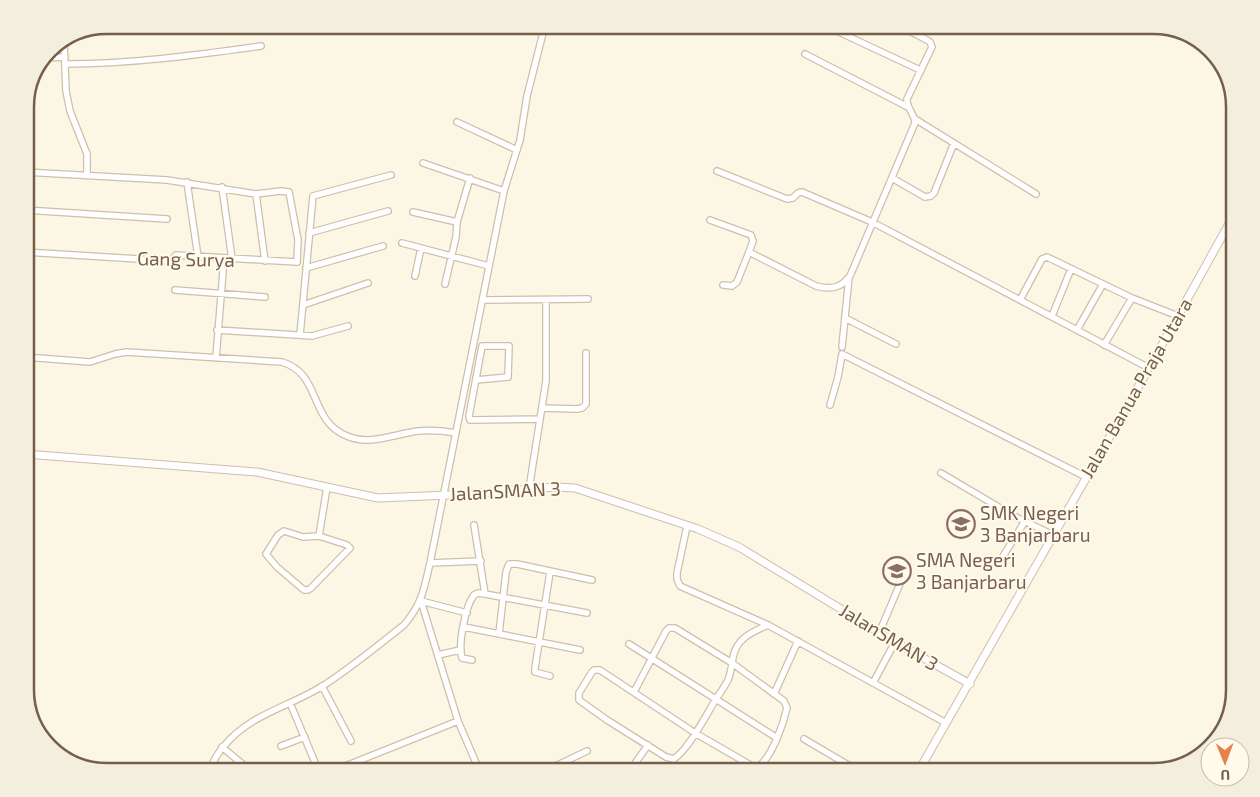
<svg xmlns="http://www.w3.org/2000/svg" width="1260" height="797" viewBox="0 0 1260 797" font-family="'Exo 2',sans-serif">
<rect width="100%" height="100%" fill="#fcf6e5"/>
<g fill="none" stroke-linecap="round" stroke-linejoin="round">
<defs>
<path id="minor" d="M824 25 920 70
M64 43 66 91 70 111 87 154V176
M805 54 908 107
M45 58 65 57
M66 64C131 64 196 55 261 46
M915 119 1036 194
M457 122 517 150
M423 163 504 191
M717 171 787 199 793 198 798 193 802 192 872 222 1149 368
M25 172 167 180 256 194 265 261
M892 178 925 197 931 196 934 193 954 143
M187 182 198 257
M222 187 232 259
M25 210 167 219
M413 212 457 222
M710 220 751 235 753 241 749 252 816 286C831 290 841 288 850 276L915 123C915 114 906 108 907 99L932 47 930 42 927 40 898 25
M309 233 388 211
M402 243 489 266
M25 252 171 261 176 255 297 262 298 240 289 192 281 191 256 194
M306 268 383 246
M415 276 421 248
M445 284 456 237 457 222 470 178
M723 285 732 286 737 282 749 252
M175 290 265 297
M483 300 588 299
M1020 300 1042 259 1047 257 1132 298 1178 316
M303 305 368 283
M1052 316 1071 269
M845 318 896 344
M217 330 312 336 348 326
M1077 330 1103 284
M300 335 313 196 391 175
M1104 345 1132 298
M842 347 849 277
M25 357 90 362 115 354 126 352 282 362C322 374 308 420 347 436 369 446 395 434 418 431 431 430 444 431 456 433
M216 358 224 259
M476 380 508 377 509 346H482L469 416 470 420 540 419
M830 405 838 377 842 354 1086 477
M542 408 577 409 582 408 586 404V353
M941 473 1012 515 1053 535
M529 489 546 381V300
M474 525 485 594
M687 526 677 573V579L680 586 768 625
M284 531 303 537 319 536 347 545 350 548 311 588 308 590H304L277 567 266 554 278 535Z
M319 536 327 487
M1002 558 1025 521
M430 563 481 561
M421 601 458 721 480 772
M421 601 467 613
M464 627 580 650
M880 631 907 567
M499 634 506 572 509 564H517L592 580
M629 644 777 738
M438 655 460 650
M472 660 462 658C458 644 465 607 474 595L478 593 485 594 587 613
M550 676 535 672V668L550 572
M873 683 895 642
M322 686 351 741
M634 692 666 631 669 628H675L732 663 784 701 787 708C783 725 772 757 758 767L752 766 695 733 600 670H594L592 672 579 693V700L607 720 666 757 674 759C690 747 705 717 716 699 720 693 725 686 728 680 731 673 732 664 733 657 737 638 752 632 768 625L946 723
M774 694 798 641
M290 703 319 772
M804 739 860 772
M281 746 305 737
M222 747 252 772
M343 767 458 721
M300 771 316 765
M208 772C213 763 217 753 224 746 249 715 288 707 321 687 350 669 377 646 404 625 422 604 424 589 430 563L504 191 520 140 527 96 545 25
M543 772 587 751
M629 772 648 745"/>
<path id="tertiary" d="M25 454 257 472 378 498 472 494 556 487 575 488 698 529 739 547 895 642 970 684
M918 772 1149 368 1235 213"/>
</defs>
<use href="#minor" stroke="#cebfab" stroke-width="8"/>
<use href="#tertiary" stroke="#cebfab" stroke-width="9"/>
<use href="#minor" stroke="#fff" stroke-width="5.5"/>
<use href="#tertiary" stroke="#fff" stroke-width="7"/>
</g>
<defs>
<symbol id="school-ring" viewBox="-11 -11 22 22"><circle r="9.5" fill="#fffaeb" stroke="#8d6e63" stroke-width="1.5"/><path d="M0-5L7-2L0 1L-7-2ZM-4 1L0 2.5L4 1V4Q0 6-4 4Z" fill="#8d6e63"/></symbol>
</defs>
<g fill-rule="evenodd">
<use href="#school-ring" x="945" y="508" width="32" height="32"/>
<use href="#school-ring" x="881" y="555" width="32" height="32"/>
</g>
<g text-anchor="middle" stroke-width="4" stroke-linejoin="round" paint-order="stroke">
<g font-size="19" fill="#755f4a" stroke="#fffaeb">
<text transform="translate(186 259) rotate(1)" y="7">Gang Surya</text>
<text transform="translate(1136 388) rotate(-60)" y="7">Jalan Banua Praja Utara</text>
<text transform="translate(505 491) rotate(-3)" y="7">JalanSMAN 3</text>
<text transform="translate(889 637) rotate(31)" y="7">JalanSMAN 3</text>
</g>
<g font-size="19" fill="#785e54" stroke="#fffaeb" text-anchor="start">
<text x="980" y="520">SMK Negeri<tspan x="980" dy="22">3 Banjarbaru</tspan></text>
<text x="916" y="567">SMA Negeri<tspan x="916" dy="22">3 Banjarbaru</tspan></text>
</g>
</g>
<path d="M0 0H1260V797H0ZM107 34H1153A73 73 0 0 1 1226 107V690A73 73 0 0 1 1153 763H107A73 73 0 0 1 34 690V107A73 73 0 0 1 107 34Z" fill="#f4eede" fill-rule="evenodd"/>
<path fill="none" stroke="#755f4a" stroke-width="2.5" d="M107 34H1153A73 73 0 0 1 1226 107V690A73 73 0 0 1 1153 763H107A73 73 0 0 1 34 690V107A73 73 0 0 1 107 34Z"/>
<g transform="translate(1225 762) rotate(179)"><circle r="24" fill="#fffaeb" stroke="#c8bcab"/>
<path d="M0-4L9 19L0 12L-9 19Z" fill="#e7804a"/>
<text y="-8" font-size="14" font-weight="bold" text-anchor="middle" fill="#755f4a">U</text>
</g>
</svg>
